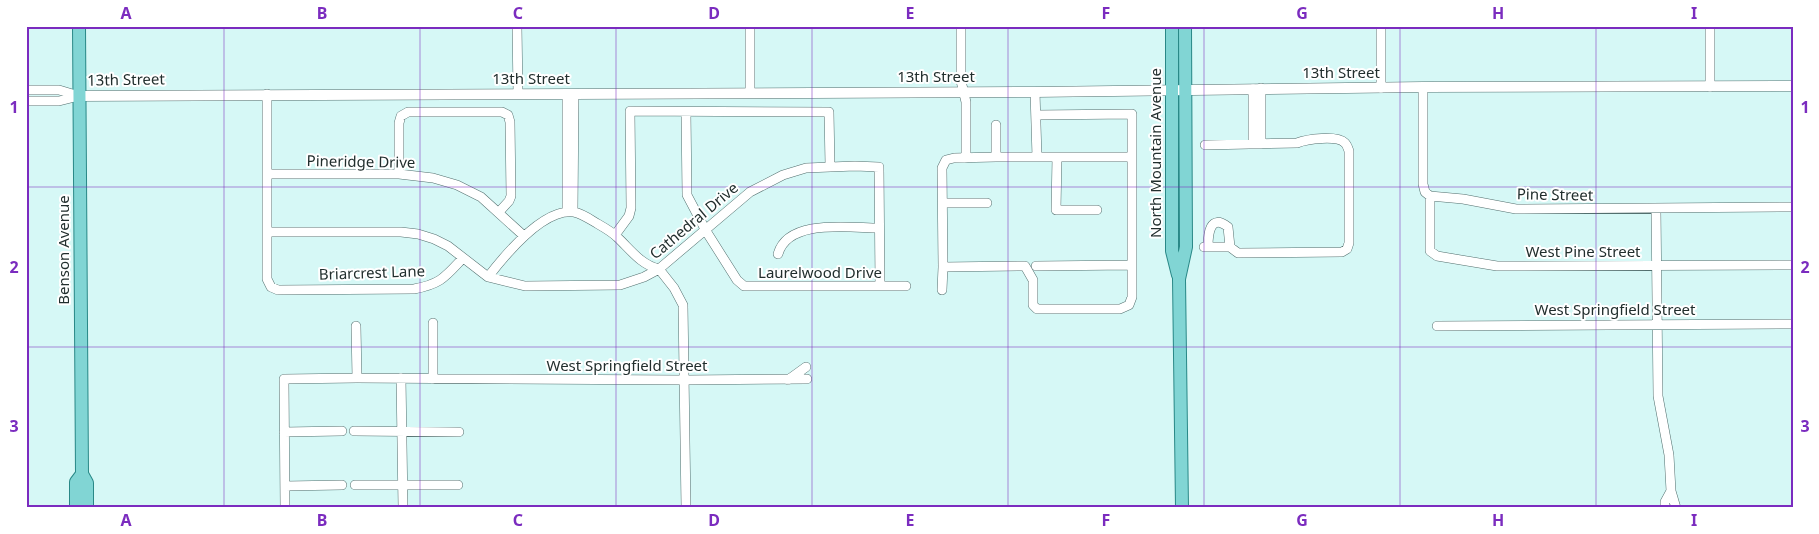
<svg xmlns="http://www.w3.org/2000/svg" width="1819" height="534" viewBox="0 0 1819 534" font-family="'Noto Sans',sans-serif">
<rect width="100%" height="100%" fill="#d6f8f6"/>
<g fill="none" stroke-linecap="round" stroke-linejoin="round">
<defs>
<path id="minor" d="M517 26 518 93
M750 26V93
M961 26V81L966 102V158
M1381 26V88
M1423 87V184L1425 192 1430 196 1463 199 1516 209 1793 207
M1710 87V26
M26 90H59L79 96
M1035 92 1037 157
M267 94V279L271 287 278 290 414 289C441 284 445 277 463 258
M26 101H59L79 96
M686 112 687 195 706 231 737 280 744 286H906
M1036 115 1132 114V297L1129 305 1120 309H1037L1033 305V280L1025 266 943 267 942 168 946 160 954 158 996 157H1131
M996 125V157
M1253 144V89
M1261 144V88
M1057 157 1056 210H1097
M268 174H399L433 178 457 185 481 197 524 236
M399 174V123L401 116 408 112H502L508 115 510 122 511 196 509 201 499 212
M1430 196V251L1437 256 1497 266 1793 265
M943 203H987
M1656 209 1658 396 1669 455 1671 491 1676 508
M567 212V94
M573 212 574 94
M268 232H401L418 234 434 239 448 246 488 277 525 286 620 285 644 277 659 269 750 192 783 175 806 168 855 166 879 167 880 286
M615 235 629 216 631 208 630 111 829 112 830 166
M1204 247H1230L1238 253 1342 252 1347 249 1349 243V151C1348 148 1347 145 1345 143 1337 135 1307 139 1297 143L1205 145
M1208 247C1208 234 1210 213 1228 227L1230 247
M778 254C788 218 850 228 879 228
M1036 266 1131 265
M488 277C505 255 543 208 574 212 583 214 591 220 598 224 605 228 612 232 617 237 630 249 641 265 659 269L674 288 683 305 686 508
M942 290 943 267
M433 323V379
M356 326 357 378
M1437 326 1793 324
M401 378 403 508
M788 380 806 367
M354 431 459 432
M284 432 342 431
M355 485H458
M285 486 342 485
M285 508 284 379 357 378 685 380 807 379
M1665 508V502L1671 491"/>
<path id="tertiary" d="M79 96 1035 92 1423 87 1793 86"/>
<path id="primary" d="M79 26 82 474 87 483V508
M1172 26V251L1178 275
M76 508V482L82 474
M1182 508 1179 279 1186 247 1185 26"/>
</defs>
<use href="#minor" stroke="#526f6e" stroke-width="10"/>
<use href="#tertiary" stroke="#526f6e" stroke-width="11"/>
<use href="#primary" stroke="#298887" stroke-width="14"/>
<use href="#minor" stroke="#fff" stroke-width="9"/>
<use href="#tertiary" stroke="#fff" stroke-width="10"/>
<use href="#primary" stroke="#81d5d4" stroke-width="12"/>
</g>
<path fill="none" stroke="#7b2cbf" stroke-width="1" stroke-opacity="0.55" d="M224 26V508M420 26V508M616 26V508M812 26V508M1008 26V508M1204 26V508M1400 26V508M1596 26V508M26 187H1793M26 347H1793"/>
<g text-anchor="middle" stroke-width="4" stroke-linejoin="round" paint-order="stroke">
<g font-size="15" fill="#212e2d" stroke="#fff">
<text x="1341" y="78">13th Street</text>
<text x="936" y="82">13th Street</text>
<text x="531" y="84">13th Street</text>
<text transform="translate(126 80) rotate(-1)" y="5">13th Street</text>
<text transform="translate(1156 153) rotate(-90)" y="5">North Mountain Avenue</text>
<text transform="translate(361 162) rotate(1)" y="5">Pineridge Drive</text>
<text transform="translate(1555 195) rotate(1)" y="5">Pine Street</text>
<text transform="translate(694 221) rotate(-40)" y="5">Cathedral Drive</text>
<text transform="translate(64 250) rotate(-90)" y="5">Benson Avenue</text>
<text x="1583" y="257">West Pine Street</text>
<text transform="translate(372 273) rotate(-2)" y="5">Briarcrest Lane</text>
<text x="820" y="278">Laurelwood Drive</text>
<text x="1615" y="315">West Springfield Street</text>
<text x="627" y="371">West Springfield Street</text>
</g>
</g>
<rect width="1819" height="534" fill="none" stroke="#ffffff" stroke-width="55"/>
<rect x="28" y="28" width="1764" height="478" fill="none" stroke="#7b2cbf" stroke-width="2"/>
<g font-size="16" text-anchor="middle" font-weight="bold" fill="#7b2cbf">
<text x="126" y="19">A</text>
<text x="322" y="19">B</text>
<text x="518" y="19">C</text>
<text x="714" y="19">D</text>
<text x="910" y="19">E</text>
<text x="1106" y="19">F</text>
<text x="1302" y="19">G</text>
<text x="1498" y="19">H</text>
<text x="1694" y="19">I</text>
<text x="14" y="113">1</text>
<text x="1805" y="113">1</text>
<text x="14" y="273">2</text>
<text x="1805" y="273">2</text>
<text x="14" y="432">3</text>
<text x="1805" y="432">3</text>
<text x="126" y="526">A</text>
<text x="322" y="526">B</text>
<text x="518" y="526">C</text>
<text x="714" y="526">D</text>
<text x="910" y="526">E</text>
<text x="1106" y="526">F</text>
<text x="1302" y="526">G</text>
<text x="1498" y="526">H</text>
<text x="1694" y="526">I</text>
</g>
</svg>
